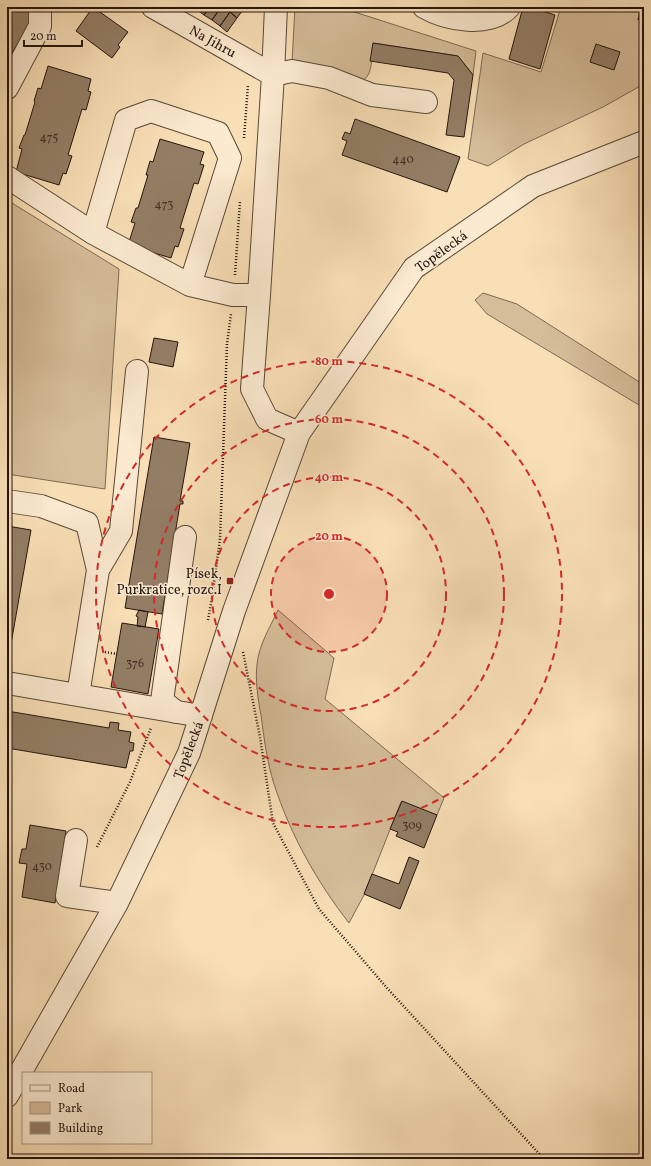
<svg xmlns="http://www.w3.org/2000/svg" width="651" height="1166" viewBox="0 0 651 1166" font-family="Vollkorn,serif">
<rect width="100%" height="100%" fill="#f9dfb6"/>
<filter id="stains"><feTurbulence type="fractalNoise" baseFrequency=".005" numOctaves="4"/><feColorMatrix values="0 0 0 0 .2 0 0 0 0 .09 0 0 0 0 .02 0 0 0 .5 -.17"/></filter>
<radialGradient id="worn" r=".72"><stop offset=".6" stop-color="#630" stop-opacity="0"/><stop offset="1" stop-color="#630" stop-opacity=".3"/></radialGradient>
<path fill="#d5bd99" stroke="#7c6954" d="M295 7H339L476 51 473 75 458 56 373 43C371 54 374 77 361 81L292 63Z
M561 7H644V84L603 107 524 144 488 166 468 159 483 53 541 72Z
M7 200 119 269 105 489 7 474Z
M483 293 517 304 644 385V408L487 314 475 300Z
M278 610 334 658 325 699 444 798 437 815 401 802 364 895 349 923C317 882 290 834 274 784 267 762 264 738 261 715 258 700 255 679 257 664 259 645 270 627 278 610Z"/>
<path fill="#937e65" stroke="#24150e" d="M7 7H28L31 22 7 61Z
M93 7 128 32 118 45 120 47 112 58 76 31Z
M198 7H210L204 15 196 9Z
M210 7H221L212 20 204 15Z
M221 7 230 12 220 26 212 20Z
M233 7H245L237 18 230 12Z
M523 7H529L555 15 540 69 509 59Z
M641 7H644V19L639 18 638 20Z
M230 12 237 18 227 32 220 26Z
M373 43 458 56 473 75 464 137 446 135 454 80 448 73 370 61Z
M596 44 620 52 614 70 590 62Z
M48 66 91 79 88 91 91 92 86 110 82 109 68 155 72 156 66 174 63 173 59 185 16 172 22 149 19 148 24 135H25L35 102 34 101 38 88 41 89Z
M355 119 460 157 447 192 342 155 347 141 342 139 345 132 350 134Z
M160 139 204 152 200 164 204 165 198 184 194 183 180 228 184 229 178 247 175 246 171 258 128 245 135 223 131 222 136 208H138L148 175H146L150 161 153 162Z
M154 338 178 342 173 367 149 362Z
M154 437 190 443 180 501H183V504H180L162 614 125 608Z
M7 526 31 530 8 661H7Z
M139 610 148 612 145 627 137 626 138 617 136 616Z
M122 623 159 629 148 694 111 687Z
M7 711 109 728 110 722 119 723 118 730 131 732 129 742 134 743 133 751H130L126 768 7 748Z
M402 801 437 815 424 848 396 836 398 832 390 829Z
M30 825 66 831 55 903 22 897 27 864 19 863 22 849H26Z
M409 857 419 861 400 909 364 894 372 874 399 884Z"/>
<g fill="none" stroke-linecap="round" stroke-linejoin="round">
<defs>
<path id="minor" d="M153 7 273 75 292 71 329 78 372 95 426 102
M276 7 273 75 259 295 252 389 267 419 299 433
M424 7C446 20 490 28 509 7
M7 88 40 26V7
M7 177 93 233 190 285 233 295H259
M93 233 126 120 151 111 218 133 230 158 190 285
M7 501 41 506 87 523 98 570 78 695
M98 570 121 531 137 371
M7 683 201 716
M176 712 162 701 185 537
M76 840 67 896 117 903
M7 1096 117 903 189 753 234 611 299 433 414 268 533 186 644 142"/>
</defs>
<use href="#minor" stroke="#594838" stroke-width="24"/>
<path stroke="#24150e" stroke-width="2.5" stroke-dasharray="1 2" stroke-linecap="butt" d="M244 138 248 85
M235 275 240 201
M208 620 212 598 220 539 227 344 231 314
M105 652 117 654
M243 652 260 737 273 823 319 909 387 988 544 1159
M97 847 130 782 151 728"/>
<use href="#minor" stroke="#fbead0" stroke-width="22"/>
</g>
<circle cx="329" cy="594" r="58" fill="#d62828" fill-opacity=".12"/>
<g fill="none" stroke="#d62828" stroke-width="2" stroke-dasharray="7 5">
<circle cx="329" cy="594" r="58"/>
<circle cx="329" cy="594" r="117"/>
<circle cx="329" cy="594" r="175"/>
<circle cx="329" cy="594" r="233"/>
</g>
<rect fill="#8f2418" stroke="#fbead0" stroke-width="1.5" x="226" y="577" width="8" height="8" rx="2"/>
<g text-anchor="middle" stroke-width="3" stroke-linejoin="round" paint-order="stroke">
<g font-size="12" fill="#402f24">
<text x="49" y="141">475</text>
<text x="403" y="163">440</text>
<text x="164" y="208">473</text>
<text x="135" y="667">376</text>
<text x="412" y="829">309</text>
<text x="42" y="870">430</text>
</g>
<g font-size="14" fill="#24150e" stroke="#fbead0">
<text transform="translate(213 41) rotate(29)" y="5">Na Jihru</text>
<text transform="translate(441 251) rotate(-36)" y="5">Topělecká</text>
<text transform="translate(188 750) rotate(-69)" y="5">Topělecká</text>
</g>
<g font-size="14" fill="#24150e" stroke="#fbead0" text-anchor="end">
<text x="222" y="578">Písek,<tspan x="222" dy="16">Purkratice, rozc.I</tspan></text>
</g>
</g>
<circle cx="329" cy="594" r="6" fill="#d62828" stroke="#fbead0" stroke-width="2"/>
<g font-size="12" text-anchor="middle" font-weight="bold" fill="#d62828" stroke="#fbead0" stroke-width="3" stroke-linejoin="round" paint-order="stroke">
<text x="329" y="365">80 m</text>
<text x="329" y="423">60 m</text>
<text x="329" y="481">40 m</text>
<text x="329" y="540">20 m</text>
</g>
<rect width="651" height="1166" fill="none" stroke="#f9dfb6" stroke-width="24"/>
<rect x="8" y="8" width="635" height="1150" fill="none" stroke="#24150e" stroke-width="2"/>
<rect x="12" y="12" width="627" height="1142" fill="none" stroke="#24150e"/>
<rect x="22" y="1072" width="130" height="72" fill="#fbead0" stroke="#a59582"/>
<rect x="30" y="1085" width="20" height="6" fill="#fbead0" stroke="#a59582"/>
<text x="58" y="1092" font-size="12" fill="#24150e">Road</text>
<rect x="30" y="1102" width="20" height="12" fill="#d5bd99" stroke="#a59582"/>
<text x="58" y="1112" font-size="12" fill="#24150e">Park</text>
<rect x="30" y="1122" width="20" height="12" fill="#937e65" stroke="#a59582"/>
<text x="58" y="1132" font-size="12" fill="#24150e">Building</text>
<path d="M24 40v6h58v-6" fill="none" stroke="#24150e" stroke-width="2"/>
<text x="30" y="40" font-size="12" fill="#24150e" stroke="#fbead0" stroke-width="3" paint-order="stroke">20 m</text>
<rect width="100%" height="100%" filter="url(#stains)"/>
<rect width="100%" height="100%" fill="url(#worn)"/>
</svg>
